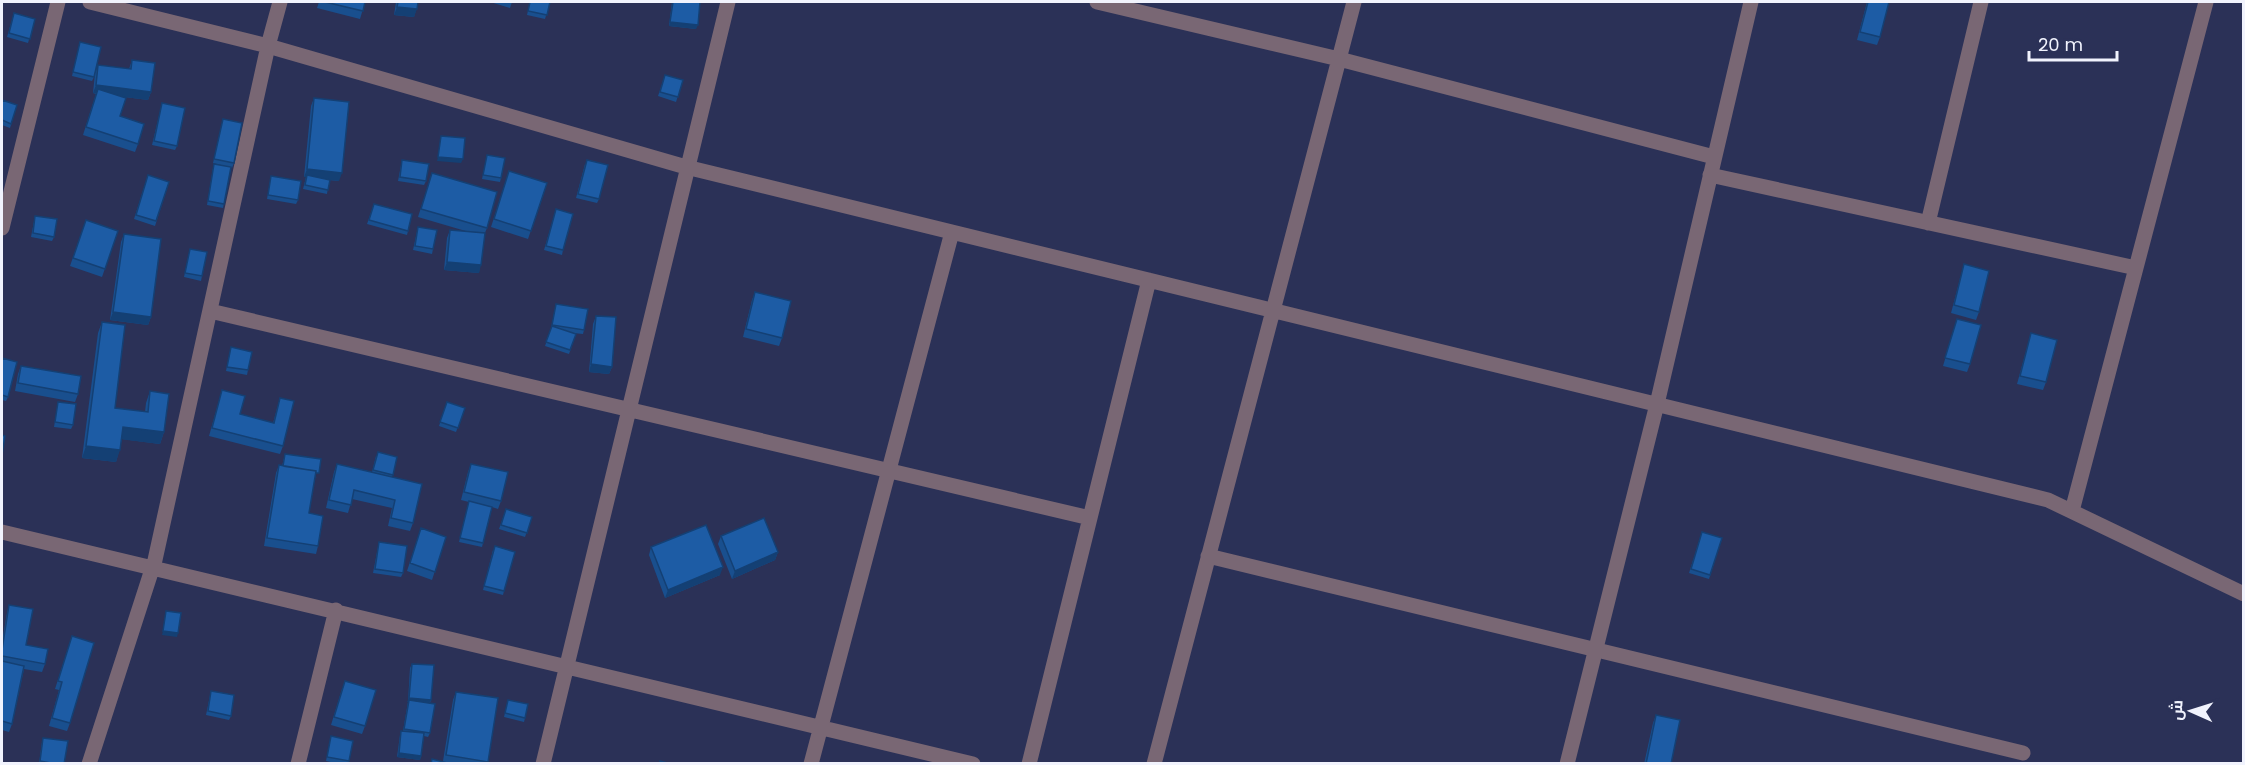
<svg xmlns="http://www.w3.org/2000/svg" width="2245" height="765" viewBox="0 0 2245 765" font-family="Poppins,Cairo,sans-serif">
<rect width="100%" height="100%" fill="#2b3157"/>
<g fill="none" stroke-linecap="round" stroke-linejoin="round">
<path stroke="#796774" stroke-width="15" d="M90 2 268 46 686 167 2048 500 2244 594
M1097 2 1339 59 1714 157
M1710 175 2136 268
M1928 223 1981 2
M2 228 58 2
M210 311 1090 518
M2072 511 2206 2
M2 532 973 764
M1208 556 2023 753
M89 764 155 560 268 46 280 2
M298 764 336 610
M543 764 728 2
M811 764 952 232
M1029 764 1149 280
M1154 764 1354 2
M1567 764 1657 404 1751 2"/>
</g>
<path fill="#194f8e" d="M319 2H365L360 19 317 8Z
M396 2H418L414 17 394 15Z
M490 2H512L510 8Z
M530 2H550L545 19 527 15Z
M672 2H700L696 29 669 26Z
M1867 2H1889L1880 37 1877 45 1857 40Z
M14 13 35 19 28 43 7 37Z
M80 42 94 77 92 81 72 76Z
M132 60 151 92 148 100 125 97 120 116 138 144 135 152 83 135 96 94 93 93 95 73 98 65 129 69Z
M665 75 683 80 676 102 658 96Z
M314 98 339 181 329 180 327 194 303 189 306 177H304L311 106Z
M2 100 17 105 10 128 2 125Z
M162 103 177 146 175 150 152 145Z
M223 119 234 163 232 168 231 167 223 208 207 205 213 168 214 164 229 167 213 163Z
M487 155 501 178 500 182 482 179Z
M402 160 426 181 424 185 398 181Z
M585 164 599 199 597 203 576 198Z
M509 171 547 183 528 239 491 227Z
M432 173 487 228 484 235 479 273 444 270 447 238 450 230 469 232 418 217Z
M148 175 169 182 155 226 134 219Z
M271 176 298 200 296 204 267 199Z
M374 204 408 231 407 235 367 224Z
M555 213 563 250 562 255 544 250Z
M35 216 54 237 52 241 31 237Z
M86 220 118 231 102 277 70 266Z
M418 227 433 249 432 254 413 250Z
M124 234 151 317 148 325 110 320 121 242Z
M190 249 202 276 201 281 184 277Z
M1964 264 1979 312 1976 320 1951 313Z
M755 292 782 338 779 346 743 337 752 300Z
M556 304 584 330 583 334 573 333 576 334 569 354 545 346 551 329Z
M596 316 612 367 609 374 589 372 593 324Z
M1957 319 1970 364 1967 372 1943 366Z
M102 322 115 408 145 412 146 403 150 391 164 432 160 444 122 439 116 462 82 458 98 333Z
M2031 333 2046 382 2043 390 2017 384Z
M231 347 248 370 247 375 226 371Z
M2 358 8 397 6 401 2 400Z
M21 366 78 394 75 402 15 391 18 374Z
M222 390 240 414 273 423 280 398 283 446 280 454 209 436Z
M58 402 73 425 71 429 54 427Z
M447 402 465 408 456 432 439 426Z
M285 454 317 478 315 477 309 513 318 546 316 554 264 546 276 473 279 465 282 466Z
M376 456 397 457 392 477 413 523 410 531 388 526 392 508 352 499 348 513 326 508 334 472 337 464 372 472Z
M471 464 501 501 498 509 492 507 482 547 459 542 469 502 461 500 468 472Z
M506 509 532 517 525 537 499 529Z
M421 528 446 537 432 580 407 571Z
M1702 532 1722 538 1709 579 1689 573Z
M721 536 778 552 775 560 732 579 718 544Z
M379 542 403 573 401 577 373 573Z
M651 547 720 575 665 598 649 555Z
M493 550 504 591 503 595 483 590Z
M9 605 26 645 45 664 42 672 24 669 12 724 9 732 2 730V642L7 613Z
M72 636 70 723 67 731 49 726 59 690 55 689Z
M412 664 431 700 430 703V733L428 737 424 736 421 756 420 760 397 757 400 735 401 731H403L408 702 410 668Z
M342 689 365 726 362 734 331 725Z
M211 691 231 716 229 720 206 715Z
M456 692 488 762 487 764H430L443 761 453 700Z
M508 700 525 718 524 722 504 717Z
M1656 715 1671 764H1644L1653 723Z
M331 736 349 761 348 764H340L326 761Z
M43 738 64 764H39L42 742Z"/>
<path fill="#144074" d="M397 7 417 9 414 17 394 15Z
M670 22 698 25 696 29 669 26Z
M96 85 151 92 148 100 93 93Z
M438 157 463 159 461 163 437 161Z
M307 169 342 173 339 181 304 177Z
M447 262 481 265 479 273 444 270Z
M113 312 151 317 148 325 110 320Z
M591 364 612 367 609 374 589 372Z
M123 427 164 432 160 444 119 439Z
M86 446 120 450 116 462 82 458Z
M778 552 775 560 732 579 735 571Z
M723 567 720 575 665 598 668 590Z
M163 631 178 633 177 637 162 635Z
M409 698 431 700 429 704 407 702Z
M399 753 421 756 420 760 397 757Z"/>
<path fill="#1d5ca5" stroke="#144074" stroke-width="1.5" d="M325 2H365L363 11Z
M398 2H418L417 9 397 7Z
M530 2H550L547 15 528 11Z
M673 2H700L698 25 670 22Z
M1868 2H1889L1880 37 1860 32Z
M14 13 35 19 30 39 9 33Z
M80 42 101 47 94 77 73 72Z
M132 60 155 63 151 92 96 85 98 65 131 69Z
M665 75 683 80 678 97 660 92Z
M98 89 126 98 120 116 144 124 138 144 86 127Z
M314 98 349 102 342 173 307 169Z
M2 100 17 105 11 124 2 120Z
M162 103 185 108 177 146 154 141Z
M223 119 242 123 234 163 214 159Z
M441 136 465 138 463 159 438 157Z
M487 155 505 158 501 178 483 175Z
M402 160 429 164 426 181 400 177Z
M587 160 608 165 599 199 578 194Z
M214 164 231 167 224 204 208 201Z
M509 171 547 183 531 231 494 219Z
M432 173 497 192 487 228 421 209Z
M148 175 169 182 156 221 136 215Z
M307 175 330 180 328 190 305 185Z
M271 176 301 181 298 200 268 195Z
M374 204 412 214 408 231 369 220Z
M556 209 573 214 563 250 546 246Z
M35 216 57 219 54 237 33 233Z
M86 220 118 231 105 269 73 258Z
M418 227 437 230 433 249 415 246Z
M450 230 485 233 481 265 447 262Z
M124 234 161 239 151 317 113 312Z
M190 249 207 252 202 276 185 273Z
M1964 264 1989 271 1979 312 1954 305Z
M755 292 791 301 782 338 746 329Z
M556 304 588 309 584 330 552 325Z
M596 316 616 317 612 367 591 364Z
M1957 319 1981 325 1970 364 1945 358Z
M102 322 125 325 115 408 148 412 150 391 169 394 164 432 123 427 120 450 86 446Z
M552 326 576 334 570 350 546 342Z
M2031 333 2057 340 2046 382 2020 376Z
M231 347 252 352 248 370 227 367Z
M2 358 17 362 8 397 2 395Z
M21 366 81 376 78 394 18 383Z
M222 390 245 396 240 414 274 423 280 398 294 401 283 446 212 428Z
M58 402 76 404 73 425 55 422Z
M447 402 465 408 458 428 440 422Z
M2 435 5 436 2 455Z
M378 452 397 457 393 475 373 470Z
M285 454 321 459 319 473H316V471L283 466Z
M337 464 422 484 413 523 391 518 395 500 354 490 351 505 329 500Z
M471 464 508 472 501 501 464 492Z
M279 465 316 471 309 513 323 516 318 546 267 538Z
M469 501 492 507 483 543 460 538Z
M506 509 532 517 527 533 501 525Z
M764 518 778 552 735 571 721 536Z
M706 525 723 567 668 590 651 547Z
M421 528 446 537 435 572 410 563Z
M1702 532 1722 538 1710 575 1691 569Z
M379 542 407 546 403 573 375 569Z
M495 546 515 552 504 591 484 586Z
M9 605 33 609 26 645 48 649 45 664 2 656V650Z
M166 611 181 613 178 633 163 631Z
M72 636 94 643 70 723 52 718 62 682 58 681Z
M2 661 24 666 12 724 2 721Z
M412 664 434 665 431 700 409 698Z
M345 681 376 690 365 726 334 717Z
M211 691 234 695 231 716 208 711Z
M456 692 498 698 488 762 446 755Z
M409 700 435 704 430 733 404 729Z
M508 700 528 704 525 718 505 713Z
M1656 715 1680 720 1671 764H1646Z
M401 731 424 733 421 756 399 753Z
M331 736 353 741 349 761 327 757Z
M43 738 68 741 64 764H56L40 761Z
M432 759 451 764H431Z
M660 761 671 764H660Z"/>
<rect width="2245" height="765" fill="none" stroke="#f1f3fd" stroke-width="6"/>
<g transform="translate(2191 711) rotate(273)" stroke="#2b3157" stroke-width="4.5" paint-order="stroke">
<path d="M0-4.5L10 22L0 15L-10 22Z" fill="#f1f3fd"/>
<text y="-9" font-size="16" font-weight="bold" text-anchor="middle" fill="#f1f3fd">ش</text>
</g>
<path d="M2029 51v9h88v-9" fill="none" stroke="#f1f3fd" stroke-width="3"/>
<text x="2038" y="51" font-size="18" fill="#f1f3fd" stroke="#2b3157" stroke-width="4.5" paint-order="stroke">20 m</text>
</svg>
